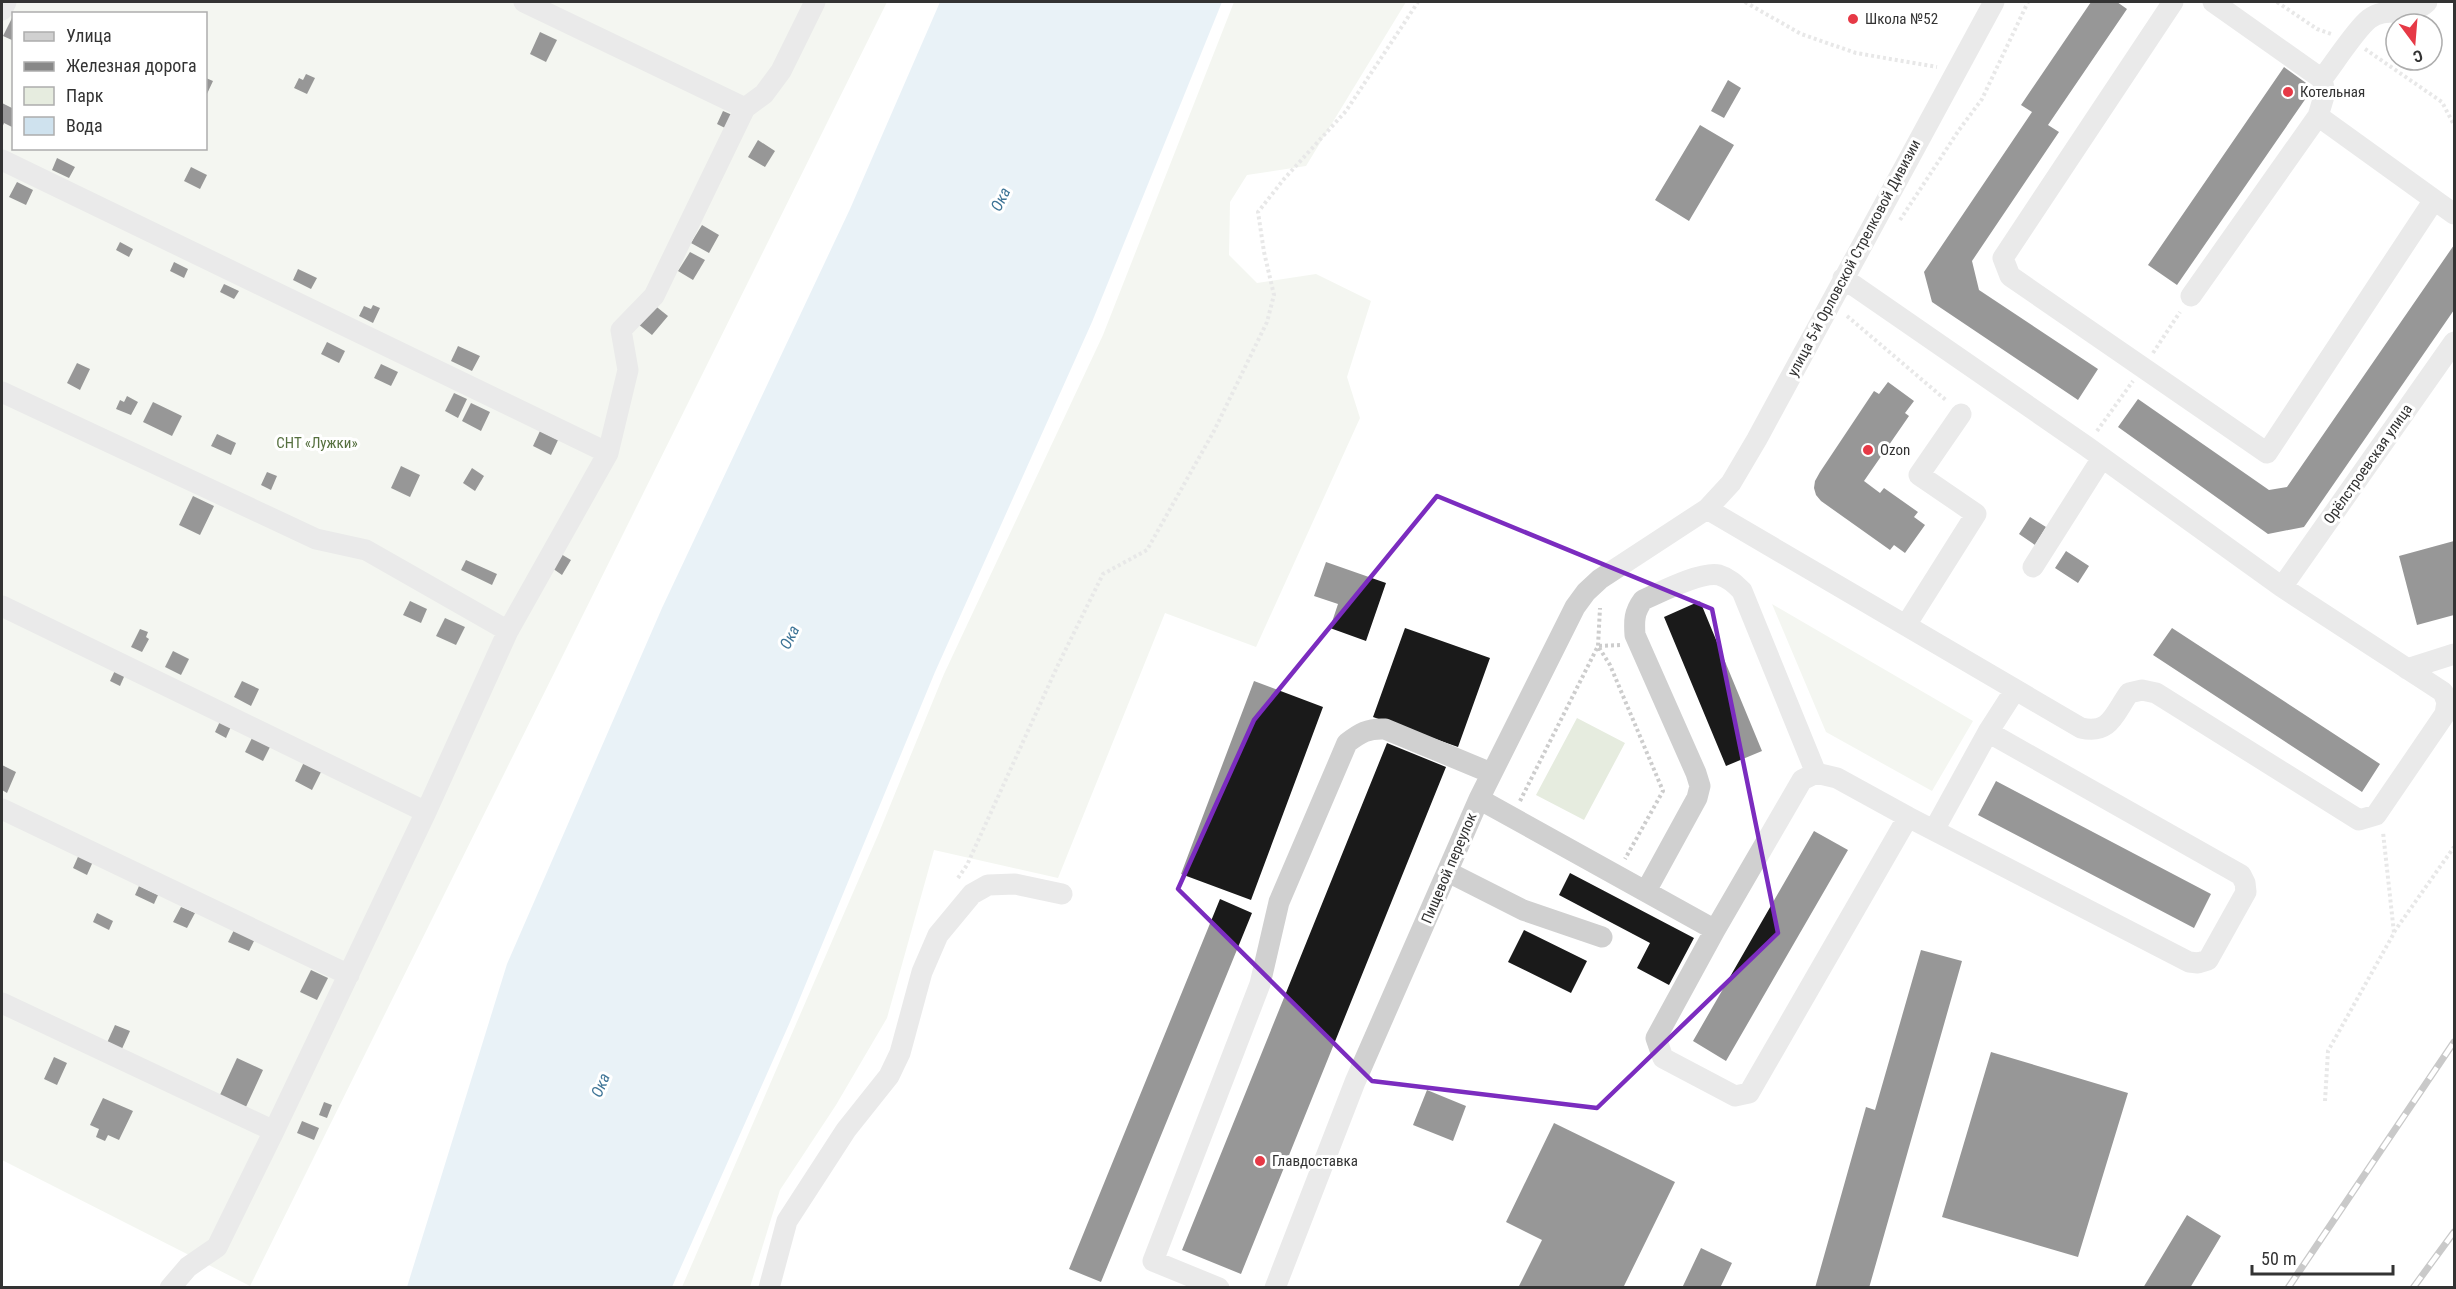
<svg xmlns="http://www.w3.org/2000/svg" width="2456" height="1289" viewBox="0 0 2456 1289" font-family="'Roboto Condensed',sans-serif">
<rect width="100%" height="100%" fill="#fff"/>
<path fill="#e6ecdf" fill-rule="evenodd" d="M2 2H887L250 1286 2 1160ZM14 14H206V148H14Z
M1234 2H1406L1306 166 1247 175 1230 202 1229 255 1257 283 1316 274 1371 301 1347 377 1360 418 1256 647 1165 613 1058 878 934 850 887 1018 836 1105 780 1190 750 1287H682L878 835 944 674 1103 335Z
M1772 604 1973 721 1932 791 1826 732Z
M1577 718 1625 743 1584 820 1536 795Z"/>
<path fill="#cfe2ee" d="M940 2H1222L1092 322 935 672 790 1022 672 1287H407L507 964 662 608 850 209Z"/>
<path fill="#1a1a1a" d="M2091 2H2117L2127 9 2048 125 2059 132 1972 261 1979 290 2098 369 2078 400 1932 302 1924 272 2032 112 2021 105Z
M14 14V41L3 36Z
M540 32 557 40 546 62 530 54Z
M2284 67 2313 88 2177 285 2148 265Z
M306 74 315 78 307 94 294 88 299 78 303 80Z
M206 78 213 81 206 96Z
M1728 80 1741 88 1724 118 1711 111Z
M2 103 14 109V128L4 123 2 128Z
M723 111 737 117 731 131 717 124Z
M1700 125 1734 145 1689 221 1655 200Z
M758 140 775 151 765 167 748 157Z
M57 158 75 167 69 178 52 170Z
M191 167 207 175 200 189 184 181Z
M17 182 33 190 26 205 9 197Z
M702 225 719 235 709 253 691 243Z
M120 242 133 249 129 257 116 250Z
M2454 245V310L2304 527 2268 534 2118 427 2138 399 2269 490 2287 487Z
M690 252 705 260 693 280 678 271Z
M174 262 188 269 184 278 170 271Z
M298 269 317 278 311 289 293 280Z
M224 284 239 291 234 299 220 292Z
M653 304 668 316 652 335 638 324Z
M373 305 380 308 373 323 359 316 364 306 371 309Z
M327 342 345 351 339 363 321 354Z
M458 346 480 356 472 371 451 361Z
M77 363 90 369 80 390 67 383Z
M381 364 398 372 391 386 374 378Z
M1888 382 1914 401 1905 413 1909 416 1864 481 1880 493 1884 488 1918 512 1914 517 1925 525 1905 553 1894 545 1890 550 1821 501 1816 495 1814 488 1815 481 1820 472 1874 391 1879 394Z
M454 393 467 399 458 418 445 411Z
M127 396 138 402 131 415 116 409 120 400 124 402Z
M153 402 182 416 172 436 143 422Z
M471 403 490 412 481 431 462 421Z
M540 431 558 440 551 455 533 446Z
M217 434 236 443 231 455 211 446Z
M401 466 420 475 410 497 391 488Z
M472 468 484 476 475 491 463 483Z
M267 472 277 476 271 490 261 485Z
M193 496 214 506 200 535 179 525Z
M2030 517 2046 527 2035 545 2019 534Z
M2454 541V615L2417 625 2399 556Z
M2066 551 2089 566 2078 583 2055 568Z
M561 554 571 560 562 575 552 568Z
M466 560 497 574 492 585 461 570Z
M1326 562 1386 583 1366 641 1330 628 1338 604 1314 596Z
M410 601 427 609 421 623 403 615Z
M1700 601 1762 751 1726 766 1664 617Z
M445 618 465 627 456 645 436 636Z
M1405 628 1490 658 1458 747 1373 717Z
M2172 628 2380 764 2362 792 2153 655Z
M140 629 148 632 146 637 149 639 142 652 131 647Z
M173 651 189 659 181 675 165 667Z
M117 666 127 670 120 686 110 681Z
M242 681 259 689 251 706 234 697Z
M1254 681 1323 707 1251 900 1181 874Z
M222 717 233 722 226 738 215 732Z
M254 734 272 743 263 761 245 752Z
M1387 743 1446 767 1241 1274 1182 1250Z
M305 760 323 768 312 790 295 781Z
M2 765 16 772 7 793 2 790Z
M1996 781 2211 894 2194 928 1978 815Z
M1814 831 1848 850 1726 1061 1693 1041Z
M81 850 95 857 87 875 73 868Z
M1570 873 1694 938 1669 985 1637 968 1650 943 1559 895Z
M139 886 158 895 154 904 135 895Z
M1220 899 1252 913 1101 1282 1069 1269Z
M181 907 195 913 187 928 173 922Z
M97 913 113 921 109 930 93 922Z
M235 928 256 937 249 951 228 942Z
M1524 930 1587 961 1571 993 1508 962Z
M1921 950 1962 961 1869 1288H1815L1866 1107 1875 1110Z
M311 970 328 978 317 1000 300 992Z
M115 1025 130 1031 121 1051 106 1045Z
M1991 1052 2128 1093 2078 1257 1942 1217Z
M54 1057 67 1063 57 1085 44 1079Z
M237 1058 263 1070 245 1109 219 1097Z
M1427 1090 1466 1106 1453 1141 1413 1125Z
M103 1098 133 1111 119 1140 108 1135 105 1141 96 1137 99 1129 90 1125Z
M324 1102 332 1105 327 1118 319 1115Z
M302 1121 319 1128 314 1140 297 1133Z
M1554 1123 1675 1182 1623 1288H1518L1542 1240 1506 1222Z
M2187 1215 2221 1236 2190 1288H2143Z
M1701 1248 1732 1263 1720 1288H1682Z"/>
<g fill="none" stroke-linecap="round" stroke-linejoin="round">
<path stroke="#cdcdcd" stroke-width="4" stroke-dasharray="3 3" stroke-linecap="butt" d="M1745 2 1801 34 1856 53 1937 67
M2277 2 2317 29 2331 34
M2365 49 2442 102 2454 125
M1900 220 1959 130 1982 99 2028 2
M1847 316 1947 401
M2153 353 2180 312
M2097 431 2133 381
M1620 645 1598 646 1610 665 1663 791 1625 859
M1520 801 1598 646 1600 608
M958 878 967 865 1057 667 1103 574 1147 550 1214 431 1267 322 1274 295 1264 252 1258 212 1284 179 1346 111 1418 2
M2394 932 2454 847
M2325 1101 2328 1051 2394 933 2383 832"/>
<path stroke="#d0d0d0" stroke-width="21" d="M2173 2 2003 258 2010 276 2267 453 2434 200
M2213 2 2322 79 2325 93 2318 116 2454 214
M2 10 6 2
M2322 79C2333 65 2356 29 2369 19 2387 5 2410 19 2427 2
M745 108 764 94 781 71 815 2
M2 160 608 453
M2191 296 2318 116
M2 392 316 539 366 550 508 631
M1707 509 2081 728C2110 735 2114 714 2129 693L2142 690 2156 693 2359 820 2376 815 2445 714 2447 702 2443 692 2282 587 2086 446 1843 278
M2033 567 2102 458
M2282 587 2454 342
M2 606 426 812
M1906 625 1976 514 1919 475 1961 414
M2407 669 2454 654
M1479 799 1715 930
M2 809 349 975
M1908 817 1749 1093 1735 1096 1663 1058 1656 1038 1715 930 1802 780 1816 773 1837 778 1908 817 2189 962 2198 963 2208 960 2246 892 2245 883 2241 875 1988 732 2015 690
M1934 830 1988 732
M1448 872 1523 910 1602 937
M1646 891 1697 798 1700 786 1696 773 1635 635C1634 621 1634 612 1643 600 1661 592 1701 571 1719 575 1729 578 1735 584 1742 591L1816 773
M2 1003 274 1131 426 812 508 631 608 453 628 370 621 330 654 296 745 108 524 2
M170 1288 188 1267 217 1247 274 1131
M769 1288 787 1221 846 1130 889 1076 900 1053 922 972 938 935 972 894 988 885 1015 884 1062 894
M1219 1288 1153 1261 1260 984 1279 902 1347 743C1360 733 1368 728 1385 729L1491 773
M1275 1288 1355 1082 1479 799 1575 607 1586 592 1600 579 1707 509 1731 483 1757 439 1994 2"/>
<defs>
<path id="rail" d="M2288 1288 2454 1042
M2413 1288 2454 1232"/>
</defs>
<use href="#rail" stroke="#888" stroke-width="7"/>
<use href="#rail" stroke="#fff" stroke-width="4.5" stroke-dasharray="14" stroke-linecap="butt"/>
</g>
<path d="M0 0H2456V1289H0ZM1437 496 1712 609 1778 933 1597 1108 1372 1081 1178 889 1254 720Z" fill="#fff" fill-opacity=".55" fill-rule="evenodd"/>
<path fill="none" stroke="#7b2cbf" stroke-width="4.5" stroke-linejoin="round" d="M1437 496 1712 609 1778 933 1597 1108 1372 1081 1178 889 1254 720Z"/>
<g fill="#e63946" stroke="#fff" stroke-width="2">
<circle cx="1853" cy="19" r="6"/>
<circle cx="2288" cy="92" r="6"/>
<circle cx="1868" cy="450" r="6"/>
<circle cx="1260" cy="1161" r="6"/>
</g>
<g text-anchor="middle" stroke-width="6" stroke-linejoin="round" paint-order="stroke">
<g font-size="15" fill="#333" stroke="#fff" text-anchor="start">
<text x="1865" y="24">Школа №52</text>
<text x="2300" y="97">Котельная</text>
<text x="1880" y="455">Ozon</text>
<text x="1272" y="1166">Главдоставка</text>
</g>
<g font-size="15" fill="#333" stroke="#fff">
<text transform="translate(1854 258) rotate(-62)" y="5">улица 5-й Орловской Стрелковой Дивизии</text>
<text transform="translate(2368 464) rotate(-55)" y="5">Орёлстроевская улица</text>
<text transform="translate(1449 868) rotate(-67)" y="5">Пищевой переулок</text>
</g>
<g font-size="15" fill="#56703f" stroke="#fff">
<text x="317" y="448">СНТ «Лужки»</text>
</g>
<g font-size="16" font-style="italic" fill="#3f7597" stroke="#fff">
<text transform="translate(1000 199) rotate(-64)" y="6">Ока</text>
<text transform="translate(789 637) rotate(-64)" y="6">Ока</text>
<text transform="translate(600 1085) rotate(-67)" y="6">Ока</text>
</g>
</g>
<rect width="2456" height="1289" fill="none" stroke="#333333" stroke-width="6"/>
<rect x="12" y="12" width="195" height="138" fill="#ffffff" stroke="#adadad" stroke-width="1.5"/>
<rect x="24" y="32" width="30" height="9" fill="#d0d0d0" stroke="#adadad" stroke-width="1.5"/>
<text x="66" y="42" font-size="18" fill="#333333">Улица</text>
<rect x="24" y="62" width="30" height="9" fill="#888888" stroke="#adadad" stroke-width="1.5"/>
<text x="66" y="72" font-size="18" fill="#333333">Железная дорога</text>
<rect x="24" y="87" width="30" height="18" fill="#e6ecdf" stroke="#adadad" stroke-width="1.5"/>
<text x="66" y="102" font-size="18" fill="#333333">Парк</text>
<rect x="24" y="117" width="30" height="18" fill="#cfe2ee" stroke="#adadad" stroke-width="1.5"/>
<text x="66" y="132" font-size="18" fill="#333333">Вода</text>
<g transform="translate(2414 42) rotate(164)"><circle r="28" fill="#ffffff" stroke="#adadad" stroke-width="1.5"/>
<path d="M0-4.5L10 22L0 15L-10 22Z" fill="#e63946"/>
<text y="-9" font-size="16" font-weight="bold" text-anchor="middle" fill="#333333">С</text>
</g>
<path d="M2252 1265v9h141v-9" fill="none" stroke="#333333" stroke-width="3"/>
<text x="2261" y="1265" font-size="18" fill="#333333" stroke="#ffffff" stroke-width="4.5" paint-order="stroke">50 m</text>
</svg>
